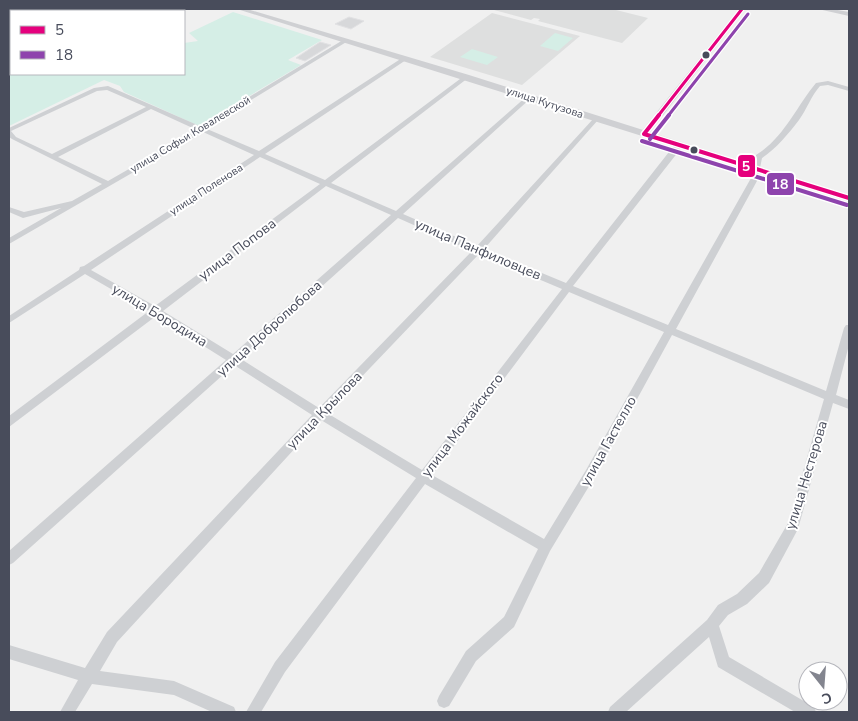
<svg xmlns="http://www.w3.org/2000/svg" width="858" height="721" viewBox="0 0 858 721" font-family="'Nunito Sans',sans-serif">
<rect width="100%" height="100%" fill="#f0f0f0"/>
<path fill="#dedfdf" d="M496 9H612L648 18 622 43 538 21 540 19 534 18 531 20 494 10Z
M492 13 580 36 522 85 430 57Z"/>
<path fill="#d5eee6" d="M9 9H152L146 11H11V74H184V43L198 41 189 33 233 12 322 40 288 60 301 65 199 126 124 92 120 86 104 80 9 126Z
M555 33 573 38 558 51 540 46Z
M472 49 498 57 487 65 460 57Z"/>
<path fill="#d7d8da" stroke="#e1e1e3" d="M349 17 364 21 351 29 335 24Z
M320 42 331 45 305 61 296 58Z"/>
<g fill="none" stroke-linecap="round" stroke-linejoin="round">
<path fill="#ced0d3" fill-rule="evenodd" d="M343 40 348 41 215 122 207 129 259 151 402 58H406V60L265 154 325 180 464 76H468V78L331 183 396 211 527 96H531V98L403 214 477 246 594 118H598V120L484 249 566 283 676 143H682V147L573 286 668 325 755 171 752 169 756 155C784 138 796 107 816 83L828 81 849 87V91L828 85 820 86C811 96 807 109 799 120 789 133 776 149 762 158L760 168 763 170 676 329 826 391 844 328 846 325H849V345L836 395 849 400V409L833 403 798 529 769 583 747 604 728 615 719 626 729 657 814 707 816 712H795L718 667 709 637 626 712H608L610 707 707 620 718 605 737 594 759 573 788 523 824 399 672 335 594 478 550 551 514 627 476 661 449 706 444 708 439 706 437 701 439 696 466 651 504 617 538 549 425 484 285 672 261 712H246L275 662 416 478 321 420 117 642 100 671 174 681 234 707 236 712H212L174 695 92 684 75 712H60L78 680 9 659V645L85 668 107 632 312 415 234 365 13 563 9 565V551L226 360 156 316 9 427V416L149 311 85 274 9 323V316L79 270 80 267 84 266 254 155 203 132 9 244V238L61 208 23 218 9 212V207L24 212 72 201 102 184 12 139 9 137V128L94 88 108 86 202 127 211 120ZM107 90 146 107 52 154 16 137 11 131 97 91ZM151 109 197 130 108 181 58 157ZM260 157 320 184 155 306 91 270ZM326 186 391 215 233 354 163 311ZM398 218 472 251 319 408 241 359ZM479 254 562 289 422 470 327 413ZM569 292 664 332 586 470 544 539 432 475Z"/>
<path fill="#ced0d3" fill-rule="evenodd" d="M739 9H745L647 136H641V132Z"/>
<path fill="#cfd0d3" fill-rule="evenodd" d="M237 9H247L469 75 849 195V201Z
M818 9H832L849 12V16Z"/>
<defs>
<path id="bus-1-far1" d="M658 116 742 9"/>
<path id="bus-1" d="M644 134 849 198
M644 134 659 115"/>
<path id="bus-2-far1" d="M668 116 748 14"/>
<path id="bus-2" d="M650 139 669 115
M642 141 847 205"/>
</defs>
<use href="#bus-1-far1" stroke="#fff" stroke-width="5.5"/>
<use href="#bus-1" stroke="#fff" stroke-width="7"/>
<use href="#bus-2-far1" stroke="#fff" stroke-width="5.5"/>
<use href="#bus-2" stroke="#fff" stroke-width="7"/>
<use href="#bus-1-far1" stroke="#e5007d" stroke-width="3"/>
<use href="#bus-1" stroke="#e5007d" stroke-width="4"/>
<use href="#bus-2-far1" stroke="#8e44ad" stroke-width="3"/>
<use href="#bus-2" stroke="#8e44ad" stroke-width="4"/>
</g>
<g fill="#484c5b" stroke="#fff" stroke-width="2">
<circle cx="706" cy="55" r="4.5"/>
<circle cx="694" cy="150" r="4.5"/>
</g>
<g text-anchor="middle" stroke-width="4" stroke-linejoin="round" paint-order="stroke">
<g font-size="11" fill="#484c5b" stroke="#fff">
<text transform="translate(545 102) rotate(18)" y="4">улица Кутузова</text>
<text transform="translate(190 134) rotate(-31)" y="4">улица Софьи Ковалевской</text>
<text transform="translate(206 189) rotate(-33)" y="4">улица Поленова</text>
</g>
<g font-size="14" fill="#484c5b" stroke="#fff">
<text transform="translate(237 249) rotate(-37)" y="5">улица Попова</text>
<text transform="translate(478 249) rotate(23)" y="5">улица Панфиловцев</text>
<text transform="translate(160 315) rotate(31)" y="5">улица Бородина</text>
<text transform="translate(269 328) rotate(-42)" y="5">улица Добролюбова</text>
<text transform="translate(324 410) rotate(-46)" y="5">улица Крылова</text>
<text transform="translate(462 425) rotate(-53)" y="5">улица Можайского</text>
<text transform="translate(608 441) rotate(-61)" y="5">улица Гастелло</text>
<text transform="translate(806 475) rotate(-73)" y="5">улица Нестерова</text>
</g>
</g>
<g stroke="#fff" stroke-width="2">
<rect x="737" y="154" width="19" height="24" rx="5" fill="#e5007d"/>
<rect x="766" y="172" width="29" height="24" rx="5" fill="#8e44ad"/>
</g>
<g font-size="14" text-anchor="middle" font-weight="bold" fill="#fff">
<text x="746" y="171">5</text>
<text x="780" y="189">18</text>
</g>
<rect width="858" height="721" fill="none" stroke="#484c5b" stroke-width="20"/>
<rect x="10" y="10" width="175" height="65" fill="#ffffff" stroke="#b6b7bd"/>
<rect x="20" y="26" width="25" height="8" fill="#e5007d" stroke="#b6b7bd"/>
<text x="55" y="35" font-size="15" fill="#484c5b">5</text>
<rect x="20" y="51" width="25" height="8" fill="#8e44ad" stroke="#b6b7bd"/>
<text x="55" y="60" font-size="15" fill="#484c5b">18</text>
<g transform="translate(823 686) rotate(163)"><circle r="24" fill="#ffffff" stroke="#b6b7bd"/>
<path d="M0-4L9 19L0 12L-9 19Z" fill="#83858f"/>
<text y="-8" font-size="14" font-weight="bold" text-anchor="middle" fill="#484c5b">С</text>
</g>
</svg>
